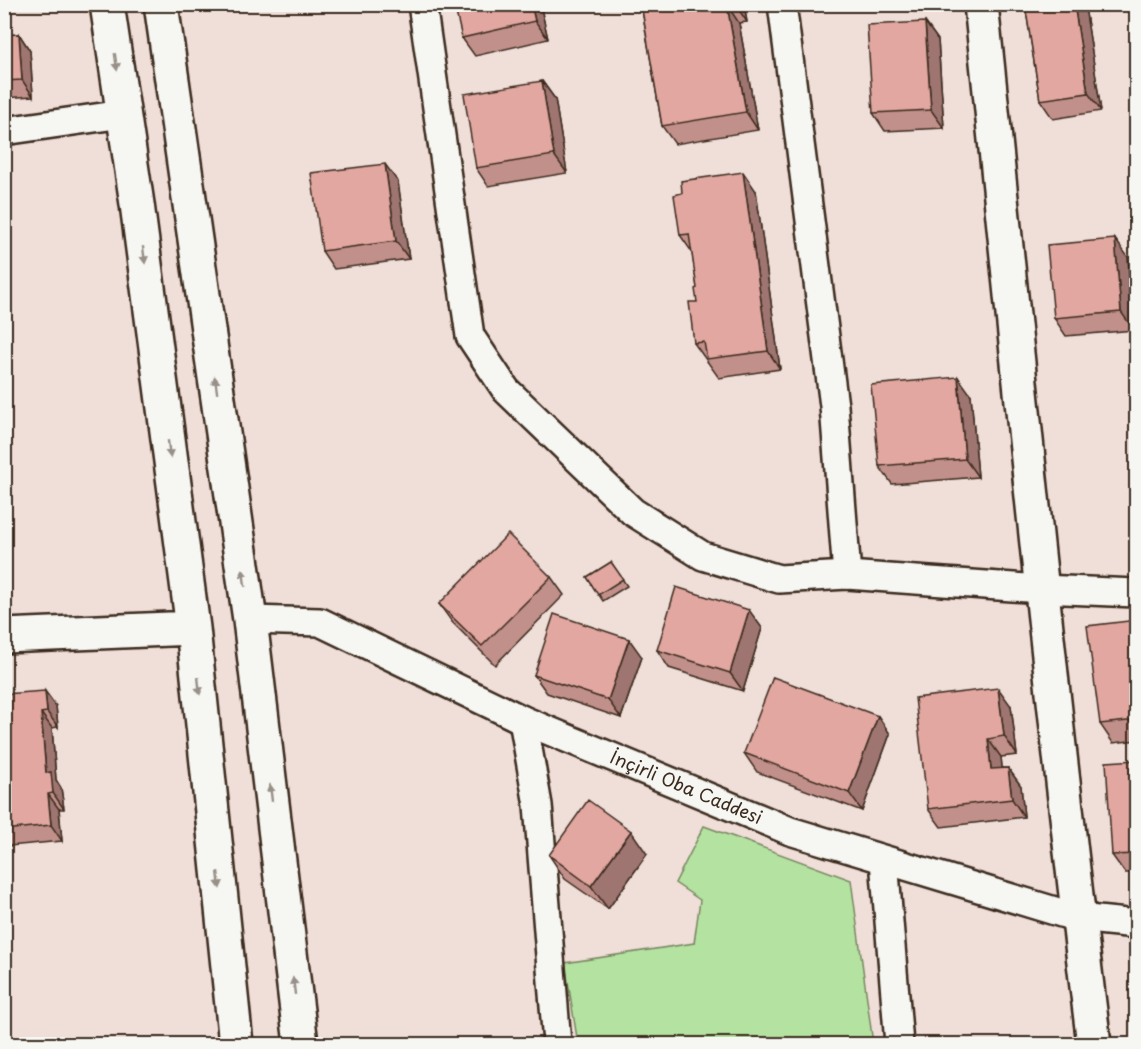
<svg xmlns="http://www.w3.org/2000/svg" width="1141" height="1049" viewBox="0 0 1141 1049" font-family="'Playpen Sans',sans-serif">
<rect width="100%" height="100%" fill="#f0ded9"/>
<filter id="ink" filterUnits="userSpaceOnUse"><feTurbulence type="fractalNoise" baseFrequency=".0167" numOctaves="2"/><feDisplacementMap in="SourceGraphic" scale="12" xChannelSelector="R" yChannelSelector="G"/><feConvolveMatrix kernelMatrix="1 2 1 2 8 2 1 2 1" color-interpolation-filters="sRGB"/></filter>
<g filter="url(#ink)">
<path fill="#b4e2a1" stroke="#788660" stroke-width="1.5" d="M704 826 851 880 873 1044H578L565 963 694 943 700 900 675 883Z"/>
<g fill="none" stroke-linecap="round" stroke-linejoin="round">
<defs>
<g id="street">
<path d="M422 4 470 336 506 390 633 512 703 556 779 579 847 575 1041 589 1136 593"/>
<path d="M782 4 834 406 847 575"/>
<path d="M4 131 123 114"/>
<path id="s1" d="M250 620 320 622 523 720 790 831 1078 918 1136 924"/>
<path d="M523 720 538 805 557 1044"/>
<path d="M884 860 899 1044"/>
</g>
<path id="secondary" d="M107 4 137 204 193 628 236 1044
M161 4 250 620 301 1044
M981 4C1017 351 1051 698 1094 1044
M4 636 193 628"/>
</defs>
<use href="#street" stroke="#3b2a1e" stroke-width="32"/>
<use href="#secondary" stroke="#3b2a1e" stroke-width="38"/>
<use href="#street" stroke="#f6f6f2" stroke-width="27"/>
<use href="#secondary" stroke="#f6f6f2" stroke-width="33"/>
</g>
<path fill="#c2908a" stroke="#3b2a1e" stroke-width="1.5" d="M540 4 548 39 475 56 462 38Z
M641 4H744L747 22 739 23 758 130 675 144 662 126Z
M1025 4H1083L1085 7 1101 111 1053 119 1040 100Z
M925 22 938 40 944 128 885 131 873 113Z
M19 34 30 51 33 96 4 98V35Z
M542 81 555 99 567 173 488 186 476 168Z
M398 182 409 259 334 269 322 251Z
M756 191 780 369 719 378 694 343 697 302V288L692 252 680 235Z
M1128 257 1134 330 1066 336 1054 318Z
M971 395 978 477 892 484 879 466Z
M611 562 627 586 603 601 587 577Z
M551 577 564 595 495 665 452 622 439 604Z
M1137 620V740L1113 743 1100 724Z
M762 628 743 691 669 668 657 650Z
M642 657 621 718 547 693 534 675Z
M4 694 56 706 58 727 52 728 56 780 61 788 64 809H59L62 841 9 846 4 840Z
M1011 706 1017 755 1001 757 1002 768H1008L1021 786 1024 817 941 827 928 809Z
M878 716 890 734 862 811 757 772 744 753Z
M1137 760V873H1125L1112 855Z
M647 854 608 909 565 879 549 855Z"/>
<path fill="#9e7570" stroke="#3b2a1e" stroke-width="1.5" d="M531 4H540L548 39 535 21Z
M735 4H744L747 22Z
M1074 4H1083L1085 7 1101 111 1088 93Z
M727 5 739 23 758 130 746 112Z
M925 22 938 40 944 128 931 110Z
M19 34 30 51 33 96 22 80Z
M542 81 555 99 567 173 554 155Z
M385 164 398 182 409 259 396 241Z
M743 172 756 191 780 369 768 351Z
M1115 239 1128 257 1134 330 1121 312Z
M958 377 971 395 978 477 965 459Z
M749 610 762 628 743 691 730 673Z
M629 639 642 657 621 718 608 700Z
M998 688 1011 706 1017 755 1004 736Z
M45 691 56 706 58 727 47 712Z
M41 713 52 728 56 780 61 788 64 809 53 793 46 773Z
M878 716 890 734 862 811 849 793Z
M988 739 1001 757 1004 787 991 769Z
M1008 768 1021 786 1024 817 1012 799Z
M48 794 59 809 62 841 51 825Z
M631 831 647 854 608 909 591 886Z"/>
<path fill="#e1a7a0" stroke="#3b2a1e" stroke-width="1.5" d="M454 4H531L535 21 462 38Z
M641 4H729L727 5 746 112 662 126Z
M1025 4H1074L1088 93 1040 100Z
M925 22 931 110 873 113 867 25Z
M19 34 22 80 4 81V35Z
M542 81 554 155 476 168 464 94Z
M385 164 396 241 322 251 311 173Z
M743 172 768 351 707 359 704 342 694 343 689 302H697L695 289 697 288 689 234 680 235 674 195 682 193 681 181Z
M1115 239 1121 312 1054 318 1047 245Z
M958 377 965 459 879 466 871 385Z
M508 534 551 577 482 646 439 604Z
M611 562 623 579 598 595 587 577Z
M676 587 749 610 730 673 657 650Z
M554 614 629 639 608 700 534 675Z
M1137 620V720L1100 724 1087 626Z
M773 677 878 716 849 793 744 753Z
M998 688 1004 736 988 739 991 769 1008 768 1012 799 928 809 915 698Z
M45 691 47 712 41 713 46 773 51 772 53 793 48 794 51 825 4 830V694Z
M1137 760V854L1112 855 1106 762Z
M588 800 631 831 591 886 549 855Z"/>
<defs><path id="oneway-solid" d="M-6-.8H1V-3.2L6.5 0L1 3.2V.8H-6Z" transform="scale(1.5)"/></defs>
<g fill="#989088">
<use href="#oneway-solid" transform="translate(116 62) rotate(82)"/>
<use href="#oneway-solid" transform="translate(144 255) rotate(83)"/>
<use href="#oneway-solid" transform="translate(216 385) rotate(-98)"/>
<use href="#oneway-solid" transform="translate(169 449) rotate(83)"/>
<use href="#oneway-solid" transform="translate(244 578) rotate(-98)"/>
<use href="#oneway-solid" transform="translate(199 686) rotate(84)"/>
<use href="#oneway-solid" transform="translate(271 793) rotate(-97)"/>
<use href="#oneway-solid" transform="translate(219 880) rotate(84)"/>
<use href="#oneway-solid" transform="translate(294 986) rotate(-97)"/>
</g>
</g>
<g text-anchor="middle" stroke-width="5" stroke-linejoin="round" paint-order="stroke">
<g font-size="18" fill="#3b2a1e" stroke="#f6f6f2">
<text dy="6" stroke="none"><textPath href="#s1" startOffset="472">İnçirli Oba Caddesi</textPath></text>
</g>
</g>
<rect width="1141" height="1049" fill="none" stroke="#f6f6f2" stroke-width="24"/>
<rect x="12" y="12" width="1117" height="1025" fill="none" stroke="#3b2a1e" stroke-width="2" filter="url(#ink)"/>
</svg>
